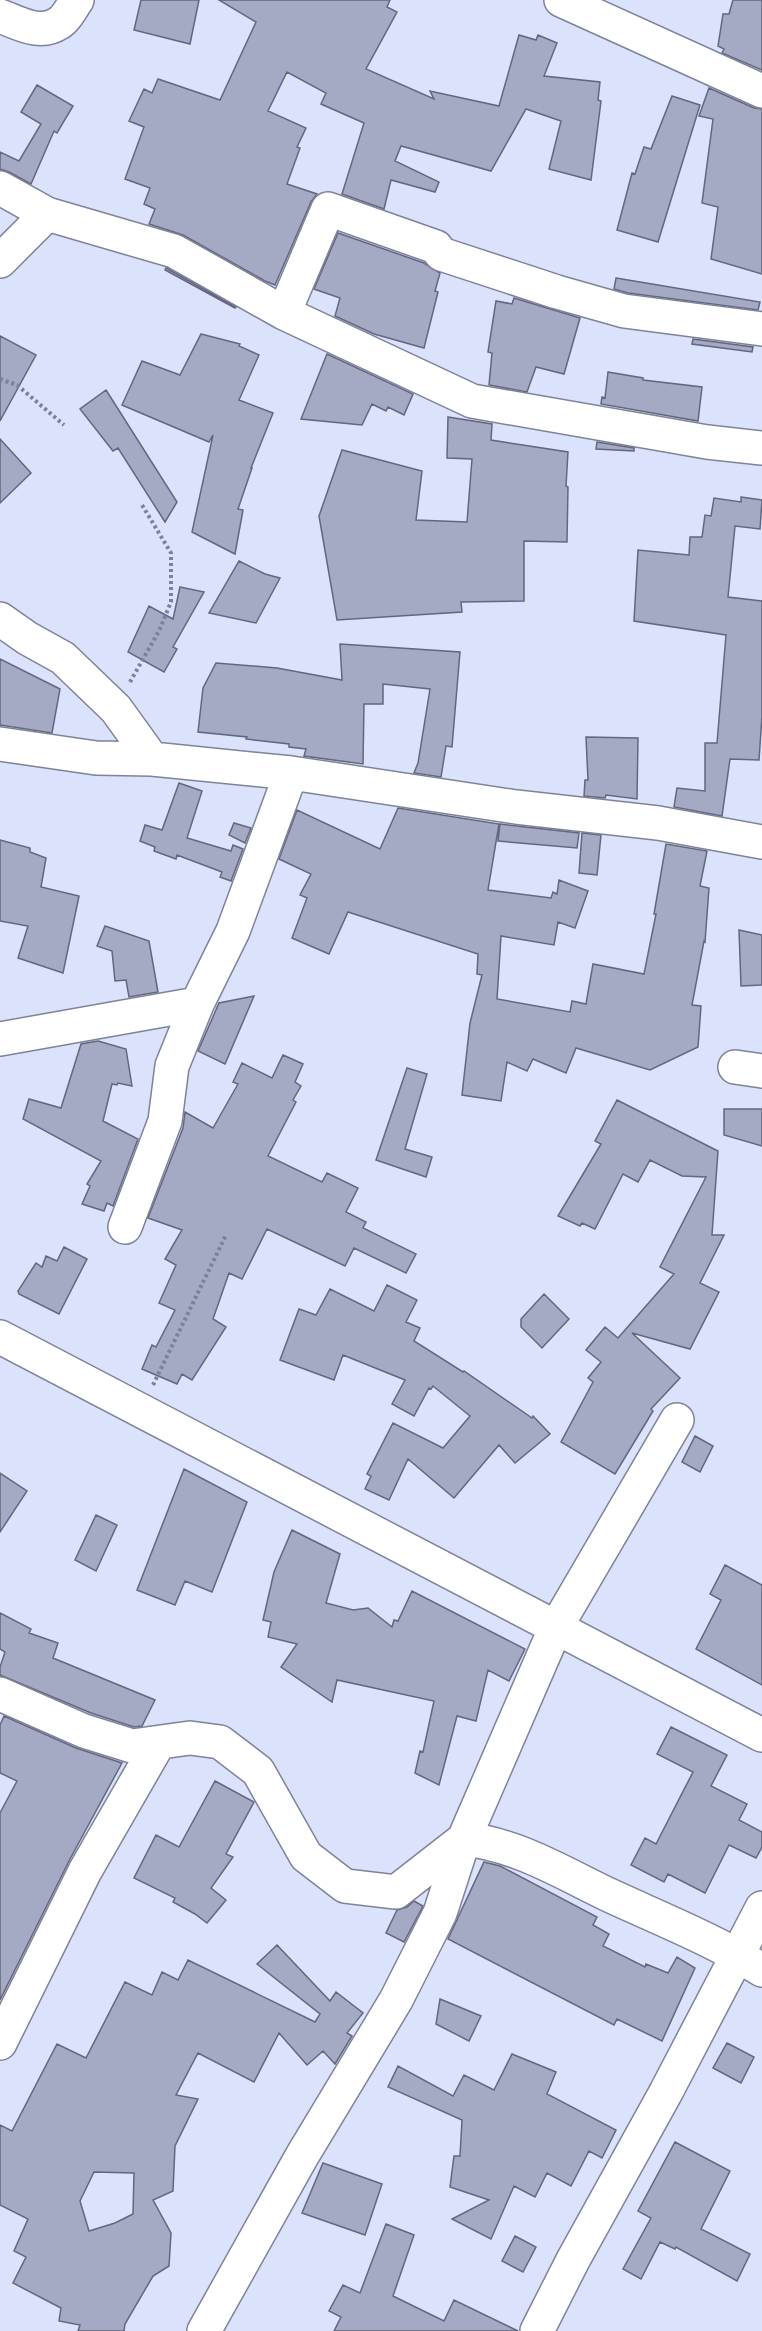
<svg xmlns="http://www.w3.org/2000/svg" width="762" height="2331" viewBox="0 0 762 2331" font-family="Figtree,sans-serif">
<rect width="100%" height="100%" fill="#dbe2fc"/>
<path fill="#a4aac3" stroke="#62677e" stroke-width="1.5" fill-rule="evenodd" d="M141 0H199L190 44 134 30Z
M219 0H390L387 7 397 12 366 69 434 99 430 91 499 106 519 35 536 40 538 35 557 43 544 76 600 82 598 100 601 101 591 180 549 169 561 121 526 109 491 171 401 146 395 161 439 182 435 192 391 180 384 209 342 194 364 123 321 104 326 93 287 72 268 111 306 128 297 147 300 148 287 184 317 194 311 202 275 285 265 281 183 235 149 224 155 209 144 204 150 188 125 179 144 127 129 121 144 89 152 93 158 79 220 100 256 22Z
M733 0H762V70L722 53 724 49 718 46 723 14H729Z
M37 85 73 106 57 133 54 131 31 184 9 172 0 169V152L19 161 41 124 21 112Z
M709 88 754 108 762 109V274L711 259 718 207 702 203 713 119 699 116Z
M672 96 700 105 658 242 617 230 632 173 635 174 644 147 651 149Z
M338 233 424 263 440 273 435 291 438 292 424 348 374 334 335 316 340 298 314 289Z
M166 268 236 307 235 308 165 270Z
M616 278 760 302 758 310 628 293 614 289Z
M514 298 580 318 564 374 536 367 527 392 489 385 492 353 488 352 496 301 512 304Z
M201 334 240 344 239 346 259 355 239 400 273 413 251 468H252L238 509 243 510 235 554 192 532 213 435 209 442 122 405 142 361 180 375Z
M0 336 36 355 0 421Z
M693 339 753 347 752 352 692 344Z
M327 354 413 394 404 415 388 407 386 411 372 404 362 425 301 419Z
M608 372 643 378V380L702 387 698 421 601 404 602 397 605 398Z
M106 390 177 502 165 522 118 448 113 451 80 409Z
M448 417 492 424 491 440 568 452 566 486 568 487 567 542 524 541V601L461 602 462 612 337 620 319 516 342 450 422 471 416 520 467 522 472 459 447 458Z
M0 439 31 473 0 503Z
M597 442 634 448V451L596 449Z
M741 497 762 500 760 529 735 526 728 597 762 601V716L759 760 730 759 722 816 674 807 677 788 705 791V743H717L726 635 634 621 638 550 689 555 690 537H702L705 515 711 516 714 498 741 502Z
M239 561 265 574 280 578 256 623 209 613Z
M180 587 204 592 173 647 177 649 164 672 128 652 149 606 173 619Z
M340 644 460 652 452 747 446 746 441 777 414 773 418 763 430 689 383 684V704H364L363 764 304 756 306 749 289 747V744L246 739 247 737 198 732 203 688 216 663 277 668 342 680Z
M0 659 60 689 52 733 0 725Z
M586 737 638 738 637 799 606 795 605 798 584 796 585 780H588Z
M179 783 202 791 187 838 231 851 233 845 243 849 231 881 220 877 222 872 177 855 176 859 154 851 155 847 140 841 145 825 162 830Z
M398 808 499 824 488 890 551 898 553 892 557 894 559 880 588 891 575 928 558 922 554 945 501 936 497 999 570 1012 572 1001 586 1004 593 964 644 974 656 914H654L666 844 707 851 700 886 709 888 705 942 704 941 692 1005 701 1006 698 1047 650 1070 576 1048 566 1073 533 1059 527 1071 507 1062 501 1101 462 1095 470 1023 482 975 477 974 478 954 348 912 329 954 292 938 307 898 300 895 311 874 279 859 297 810 380 849Z
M234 823 251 828 245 843 229 835Z
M500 824 579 833 577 848 498 841Z
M582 833 601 835 597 875 579 873Z
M0 840 30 848V852L46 858 41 887 79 896 63 973 18 958 28 926 0 921Z
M105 926 149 941 158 992 129 997 126 980 115 981 112 951 97 946Z
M739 930 762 935V985L741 986Z
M254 996 225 1064 198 1051 219 1003Z
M98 1041 126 1049 132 1086 118 1083 117 1085 112 1084 103 1121 138 1139 113 1206 107 1203 104 1211 82 1204 90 1186 87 1184 101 1161 23 1119 29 1099 61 1108 81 1044Z
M283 1055 303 1064 295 1082 301 1086 293 1100 296 1102 268 1156 322 1182 327 1173 358 1188 346 1212 366 1222 363 1228 416 1254 406 1273 354 1248 345 1266 267 1229 242 1279 229 1273 213 1319 226 1327 192 1380 182 1374 177 1384 142 1369 152 1345 156 1347 175 1310 159 1303 176 1265 165 1259 182 1230 148 1218 183 1128 185 1112 213 1128 238 1084 233 1082 242 1063 272 1078Z
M407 1068 427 1074 405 1149 432 1157 426 1177 376 1160Z
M617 1100 718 1151 712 1235H724L700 1283 719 1292 690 1349 632 1333 680 1378 651 1409 653 1411 615 1474 561 1442 593 1382 588 1378 601 1362 586 1350 605 1327 618 1338 674 1274 660 1267 706 1177 682 1176 650 1160 638 1182 623 1174 595 1229 582 1223 580 1226 558 1216 601 1144 595 1141Z
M724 1109H762V1146L724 1135Z
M64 1247 87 1259 59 1314 19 1294 18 1291 36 1263 42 1267 46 1256 57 1261Z
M387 1285 417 1300 406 1322 420 1328 414 1341 463 1372 464 1371 532 1418 533 1416 550 1434 515 1463 499 1445 454 1498 408 1459 389 1500 365 1489 371 1476 367 1474 393 1423 443 1448 470 1416 433 1386 431 1389 429 1388 414 1416 392 1404 405 1380 343 1355 334 1380 280 1360 299 1309 316 1315 330 1289 374 1311Z
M544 1294 569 1319 542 1348 521 1327V1319Z
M695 1436 713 1446 700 1472 682 1462Z
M184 1469 247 1502 212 1592 185 1581 175 1605 137 1590Z
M0 1473 27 1491 0 1532Z
M96 1515 117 1525 96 1571 75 1560Z
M292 1530 340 1554 326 1603 353 1610 368 1608 392 1627 394 1620 398 1621 412 1591 525 1649 509 1681 488 1670 476 1721 457 1716 439 1785 415 1773 420 1751 423 1752 434 1701 337 1680 332 1702 281 1667 297 1644 268 1637 271 1622 263 1620 274 1572Z
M725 1565 762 1585V1685L696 1649 721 1600 710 1594Z
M0 1613 31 1629 29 1633 58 1643 53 1658 155 1700 142 1726 134 1727 91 1713 0 1675V1667L5 1652 0 1649Z
M4 1716 76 1748 122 1763 70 1859 0 2000V1813L17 1781 0 1773V1725Z
M671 1727 727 1755 711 1786 747 1804 739 1820 762 1832V1847L756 1858 729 1845 705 1893 668 1874 664 1882 631 1865 645 1838 656 1844 693 1772 657 1754Z
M215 1781 254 1802 226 1854 233 1857 211 1888 226 1900 207 1923 195 1914 173 1902 175 1898 134 1878 156 1835 179 1847Z
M484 1862 500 1866 597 1917 593 1925 609 1934 603 1946 645 1967 646 1964 668 1973 677 1957 695 1968 662 2041 617 2019 614 2025 448 1939Z
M414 1901 423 1906 404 1942 386 1933 397 1910 407 1907Z
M277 1945 330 2001 336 1992 363 2013 347 2033 352 2036 335 2064 323 2051 307 2065 279 2033 254 2082 198 2053 176 2095 198 2099 175 2146 173 2191 153 2200 171 2233 169 2266 153 2276 125 2324 124 2331H78L80 2325 59 2321 61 2308 13 2283 26 2257 14 2251 28 2219 0 2205V2125L12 2131 57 2044 86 2058 125 1982 152 1995 162 1972 178 1980 188 1960 315 2022 320 2014 257 1964ZM94 2172 134 2173 133 2214 115 2223 89 2231 80 2201Z
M440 1999 481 2016 469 2041 436 2024Z
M727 2043 754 2057 741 2083 713 2068Z
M512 2054 556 2072 547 2094 616 2130 602 2158 589 2151 571 2186 547 2173 535 2197 514 2186 491 2239 452 2219 489 2200 450 2187 454 2156H460L462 2120 388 2087 398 2066 453 2096 464 2075 494 2090Z
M675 2142 730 2171 701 2229 750 2254 737 2281 676 2247 675 2249 660 2242 641 2279 623 2269 651 2218 638 2211Z
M323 2163 382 2184 365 2235 302 2213Z
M386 2224 414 2235 393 2296 444 2321 454 2300 518 2331H334L341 2317 329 2311 343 2285 360 2293Z
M515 2236 536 2247 523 2272 502 2261Z"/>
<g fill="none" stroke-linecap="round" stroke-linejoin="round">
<defs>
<path id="minor" d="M561 0 762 91
M0 16C19 23 40 36 59 23 66 19 72 7 77 0
M0 188 47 214 174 251 284 313 472 401 707 442 762 448
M0 261 47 214
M284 313 328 209 436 247 441 254 557 292 624 311 762 329
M0 619 27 638 63 658 116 709 152 759
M0 744 96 758 152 759 291 773 516 807 658 823 762 842
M0 1039 197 1004
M735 1067 762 1071
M125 1227 165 1121 172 1066 197 1004 233 931 291 773
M0 1337 762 1735
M0 1694 84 1731 132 1746 190 1738 220 1742 258 1771 306 1856 345 1886 396 1892 464 1839C516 1844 563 1873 609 1895 661 1919 714 1940 762 1970
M0 2043 85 1871 158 1744
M204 2331 302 2156 396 2000 440 1913 464 1839 555 1629 677 1420
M537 2331 573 2260 666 2092 762 1908"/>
</defs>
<use href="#minor" stroke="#7d839a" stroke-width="36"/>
<path stroke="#7c8193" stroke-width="4" stroke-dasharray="3 3" stroke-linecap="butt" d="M0 379 17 385 64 425
M130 682 159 631 171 602V553L142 505
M153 1385 226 1235"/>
<use href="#minor" stroke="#fff" stroke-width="33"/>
</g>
</svg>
